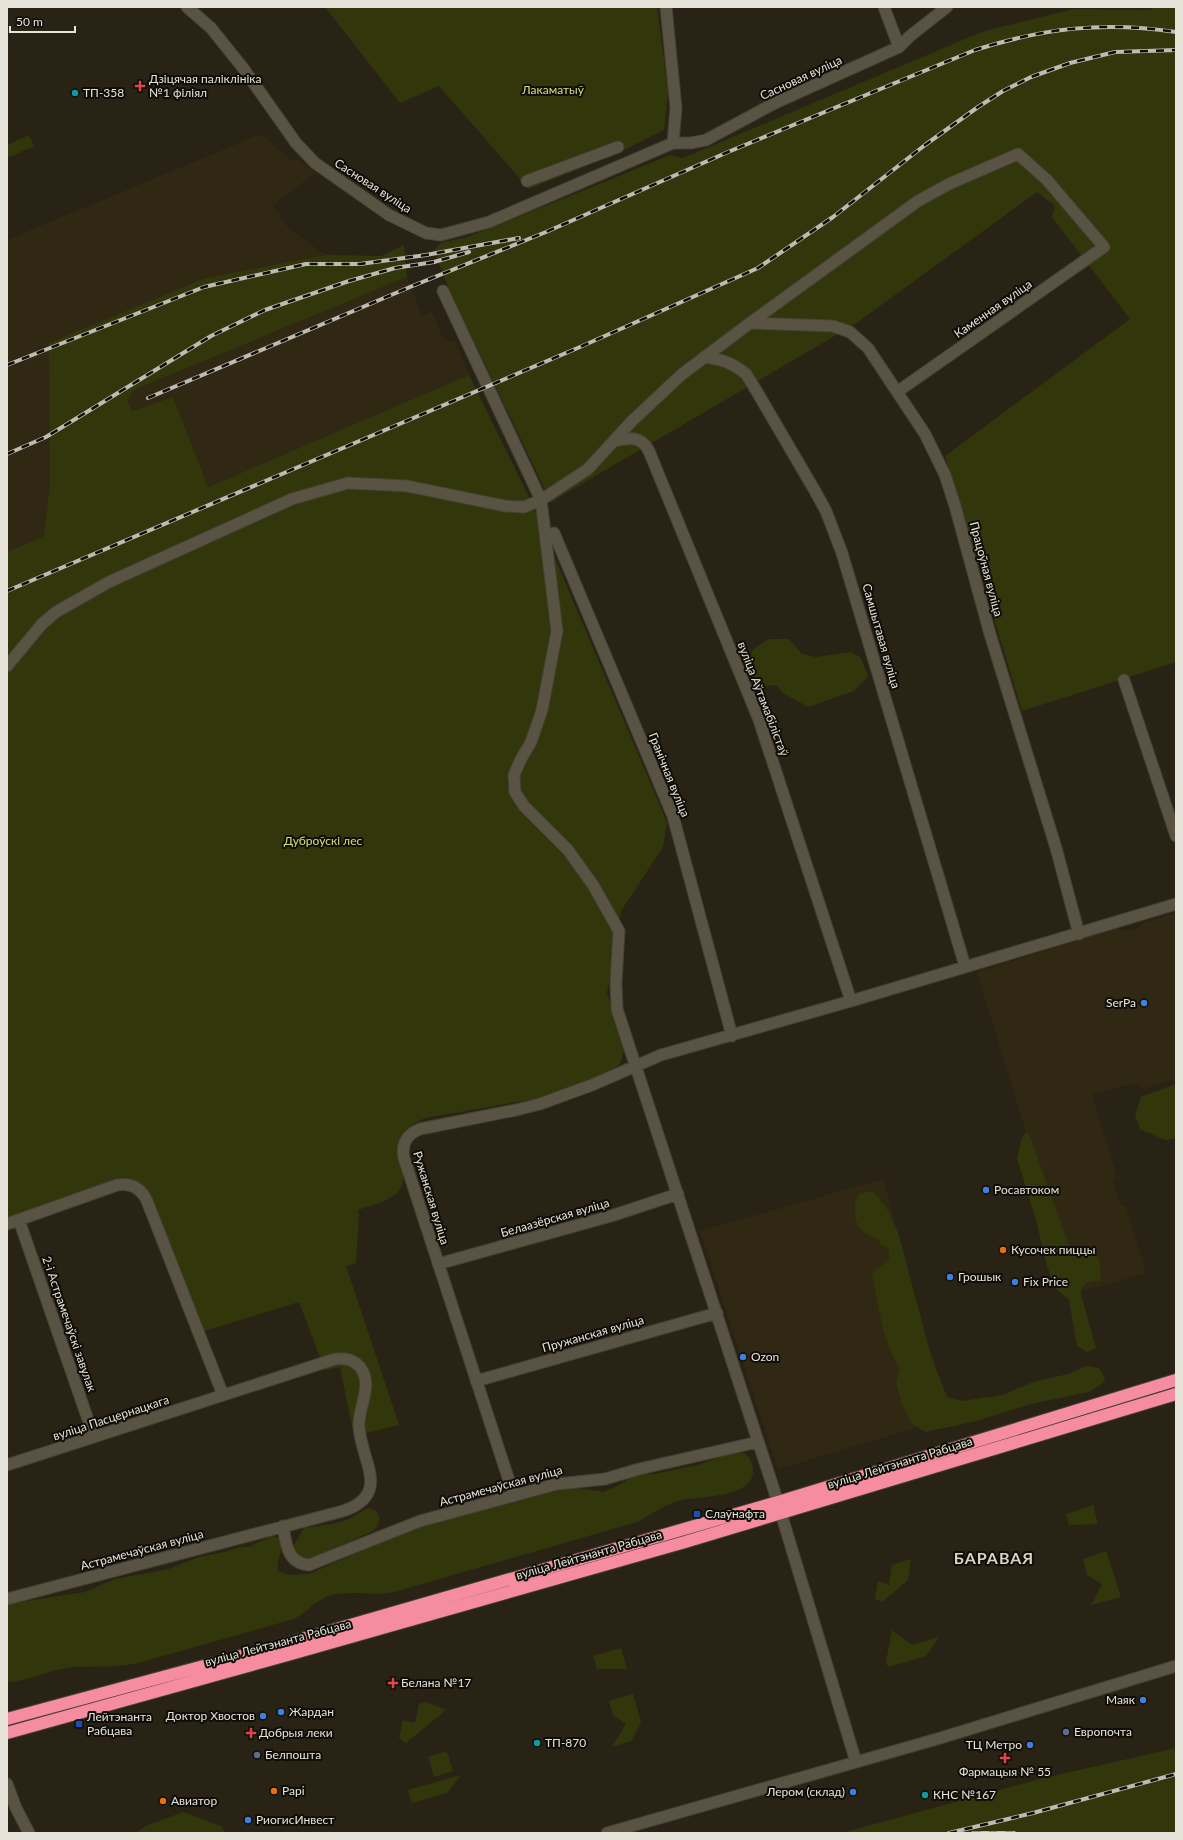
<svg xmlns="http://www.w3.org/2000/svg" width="1183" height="1840" viewBox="0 0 1183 1840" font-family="Lato,sans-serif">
<rect width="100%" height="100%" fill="#292315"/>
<path fill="#302813" d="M261 134 292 161 297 159 315 173 273 205 289 229 326 255 205 278 49 343 51 533 7 552V240Z
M407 277 422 316 432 312 444 340 455 341 469 375 208 487 173 397 132 411 128 401 134 390Z
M1176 912V1078L1141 1090 1138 1082 1092 1095 1117 1177 1113 1181 1120 1205 1126 1207 1146 1273 1083 1291 1024 1125 977 972 1116 928 1127 931 1137 929 1142 924Z
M883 1179 949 1418 778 1469 700 1231Z"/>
<path fill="#32370b" d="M325 7H657L668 91 664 130 620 152 529 189 439 86 400 103Z
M1155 7H1176V662L1022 711 945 456 1130 319 1052 217 1055 206 1037 192 855 324 551 502 449 289 434 251 440 243 464 238 494 227 670 155 683 158 984 31 1075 9 1150 10Z
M29 135 34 146 7 158V145Z
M404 245 407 277 134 390 128 401 132 411 173 397 208 487 469 375 528 495 667 822 663 847 621 911 607 993 624 1050 620 1064 601 1077 546 1097 425 1118C418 1122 408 1126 404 1132 392 1149 412 1179 398 1192 388 1202 371 1205 358 1210L359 1215 356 1263 346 1266 399 1425 354 1436 340 1367 325 1370 299 1302 204 1331 153 1202C146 1186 135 1178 118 1179L7 1219V552L44 536 50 485 49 343 205 278 326 255 381 256Z
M769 639H789L802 654 816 657 851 652 861 658 868 676 854 691 808 707 783 693 776 685 758 687 749 665 752 650Z
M1176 1084V1138L1165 1140 1140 1129 1135 1115 1141 1097Z
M1026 1132 1029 1134 1070 1248 1091 1250 1099 1259 1101 1280 1086 1283 1082 1288 1081 1294 1096 1348 1087 1352 1077 1346 1069 1300 1055 1288 1047 1266 1036 1220 1017 1158 1022 1138Z
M873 1191 887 1209 898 1232 930 1353 947 1397 962 1401 1002 1395 1033 1382 1068 1374 1087 1366 1099 1368 1105 1378 1103 1383 1089 1392 1031 1404 976 1421 926 1432 912 1424 902 1404 896 1382 900 1369C882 1340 879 1307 872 1274L889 1259V1248L882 1246 879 1240C872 1237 864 1234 860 1228 853 1219 853 1202 859 1194Z
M735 1452C741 1452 747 1453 750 1459 768 1500 699 1495 678 1501 663 1505 651 1515 637 1522L394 1592C371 1597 345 1588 324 1598 313 1603 306 1613 294 1619L138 1663C116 1668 96 1666 73 1667 51 1669 30 1681 7 1682V1605L14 1603 85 1592 115 1579 169 1569 199 1557 224 1552 241 1547H249L272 1536 279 1538C285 1553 276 1557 278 1571L289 1575 309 1574 410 1530 564 1489 576 1488 604 1492 621 1484 636 1474H654L698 1465Z
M1093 1505 1098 1524 1069 1525 1066 1514Z
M368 1508C382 1510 382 1523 373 1531L317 1556 305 1559 295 1555 293 1547 304 1528 336 1523 347 1520Z
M1106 1551 1121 1597 1091 1605 1102 1584 1087 1575 1083 1559Z
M911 1559 908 1580 882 1602 875 1599 878 1581 889 1585 892 1565Z
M892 1630 912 1645 939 1637 926 1656 888 1667 886 1662Z
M621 1648 627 1669H597L593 1656Z
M633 1694 641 1722 631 1741 612 1747 626 1724 613 1715 609 1701Z
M426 1702 446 1710 406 1743 399 1738 403 1720 415 1723 419 1704Z
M1176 1748V1833H842L1040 1779Z
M447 1751 453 1771 434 1777 428 1757Z
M461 1775 447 1793 412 1803 408 1790Z
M183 1812 221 1826 226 1833H135L146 1826Z"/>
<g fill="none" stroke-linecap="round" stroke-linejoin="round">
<defs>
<path id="minor" d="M187 7 211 28 243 68 296 143 315 163 389 215 426 233 441 235 489 222 673 143 676 108 666 7
M884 7 899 47
M673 143H691L706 140 775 103 899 47 910 36 947 7
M527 181 618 147
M443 291 541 500 557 631 542 710 531 742 521 759 514 775 515 792 524 806 568 850 593 885 619 931 616 983 617 1009 774 1490 856 1762
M750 323 833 326 850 332 868 348 925 434 945 475 955 506 990 634 1056 848 1079 934
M704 357C721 359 733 363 746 374L753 385 815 491 826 511 842 553 965 966
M614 441C629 438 641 435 649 451L759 720 851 1001
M554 533 673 816 732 1036
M7 666 42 624 56 612 109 582 292 499 348 483 407 486 505 506 524 507 541 500 588 469 632 421 681 375 750 323 918 201 949 184 1018 154 1047 180 1104 247 897 392
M1124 680 1176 836
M19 1220 94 1437
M7 1224 117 1185C131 1183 141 1188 147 1201L223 1395
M438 1264 611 1216 678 1194
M476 1381 717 1313
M7 1465 335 1359C345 1358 353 1359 360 1367 374 1385 358 1407 359 1426 360 1460 393 1494 343 1511L7 1599
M514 1496 404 1158C401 1144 407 1134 420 1129L516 1110 540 1104 592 1085 661 1055 851 1001 1176 904
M283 1526C286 1544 287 1563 309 1565L420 1521 557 1484 605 1479 639 1469 758 1442
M7 1784 16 1808 29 1833
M607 1833 937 1739 1176 1666"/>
<path id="highway" d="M7 1719 274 1647 778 1502 1176 1380
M7 1733 291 1654 685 1542 1176 1394"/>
</defs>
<use href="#minor" stroke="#454036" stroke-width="13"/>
<use href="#highway" stroke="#454036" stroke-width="14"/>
<use href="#minor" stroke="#595343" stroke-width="11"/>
<use href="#highway" stroke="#f68c9f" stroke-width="12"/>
<defs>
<path id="rail" d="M7 365 204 287 306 264H360L426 255 519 238
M148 398 410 287 546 232 728 152 975 50C1044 28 1104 21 1176 32
M7 454 46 437 211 336 265 310 349 281 395 268 434 262 469 252
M7 591 580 347 758 268 833 217 925 145 978 107 1003 91 1031 77 1070 63 1115 52 1176 50
M949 1833 1033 1813 1176 1774
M973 1833H1014"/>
</defs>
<use href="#rail" stroke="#bfbbb1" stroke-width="4"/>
<use href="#rail" stroke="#0f0d07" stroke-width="2.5" stroke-dasharray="8" stroke-linecap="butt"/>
</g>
<g fill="#e0444e" stroke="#0f0d07" stroke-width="1.5">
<path d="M138 80h4v4h4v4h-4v4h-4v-4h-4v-4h4z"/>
<path d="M391 1677h4v4h4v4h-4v4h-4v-4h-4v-4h4z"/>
<path d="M249 1727h4v4h4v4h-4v4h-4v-4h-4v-4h4z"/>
<path d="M1003 1752h4v4h4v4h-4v4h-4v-4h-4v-4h4z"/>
</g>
<g fill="#0f9aa8" stroke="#0f0d07" stroke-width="1.5">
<circle cx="75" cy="93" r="4"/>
<circle cx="537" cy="1743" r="4"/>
<circle cx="925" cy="1795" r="4"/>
</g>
<g fill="#3f7fe0" stroke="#0f0d07" stroke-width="1.5">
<circle cx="1144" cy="1003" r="4"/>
<circle cx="986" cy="1190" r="4"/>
<circle cx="950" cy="1277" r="4"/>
<circle cx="1015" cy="1282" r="4"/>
<circle cx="743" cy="1357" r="4"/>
<circle cx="1143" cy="1700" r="4"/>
<circle cx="281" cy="1712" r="4"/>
<circle cx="263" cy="1716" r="4"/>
<circle cx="1030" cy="1745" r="4"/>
<circle cx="853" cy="1792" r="4"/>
<circle cx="248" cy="1820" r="4"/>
</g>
<g fill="#e8710a" stroke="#0f0d07" stroke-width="1.5">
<circle cx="1003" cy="1250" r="4"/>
<circle cx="274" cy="1791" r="4"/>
<circle cx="163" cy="1801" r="4"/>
</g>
<g fill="#1a4fb4" stroke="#0f0d07" stroke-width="1.5">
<rect x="693" y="1510" width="8" height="8" rx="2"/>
<rect x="75" y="1720" width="8" height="8" rx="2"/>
</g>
<g fill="#5c6f8a" stroke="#0f0d07" stroke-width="1.5">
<circle cx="1066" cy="1732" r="4"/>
<circle cx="257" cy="1755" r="4"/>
</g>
<g text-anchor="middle" stroke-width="4" stroke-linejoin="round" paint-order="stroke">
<g font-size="12" fill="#e6e3d9" stroke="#0f0d07">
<text transform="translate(801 78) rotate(-25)" y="4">Сасновая вуліца</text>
<text transform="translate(373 186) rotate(33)" y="4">Сасновая вуліца</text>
<text transform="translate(993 309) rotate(-35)" y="4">Каменная вуліца</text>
<text transform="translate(986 569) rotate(75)" y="4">Працоўная вуліца</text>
<text transform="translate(881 636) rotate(74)" y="4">Самшытавая вуліца</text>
<text transform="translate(763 699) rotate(69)" y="4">вуліца Аўтамабілістаў</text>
<text transform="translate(669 775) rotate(68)" y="4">Гранічная вуліца</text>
<text transform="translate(431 1198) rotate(73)" y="4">Ружанская вуліца</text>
<text transform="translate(555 1218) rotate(-16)" y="4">Белаазёрская вуліца</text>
<text transform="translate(69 1324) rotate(71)" y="4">2-і Астрамечаўскі завулак</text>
<text transform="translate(593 1334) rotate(-16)" y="4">Пружанская вуліца</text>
<text transform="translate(111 1418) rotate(-18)" y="4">вуліца Пасцернацкага</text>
<text transform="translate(900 1463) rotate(-17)" y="4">вуліца Лейтэнанта Рабцава</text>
<text transform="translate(501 1486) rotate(-15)" y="4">Астрамечаўская вуліца</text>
<text transform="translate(142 1550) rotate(-15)" y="4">Астрамечаўская вуліца</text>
<text transform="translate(589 1555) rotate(-16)" y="4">вуліца Лейтэнанта Рабцава</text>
<text transform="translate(278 1643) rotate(-15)" y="4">вуліца Лейтэнанта Рабцава</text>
</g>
<g font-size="12" fill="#e6e3d9" stroke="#0f0d07" text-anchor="start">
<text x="149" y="83">Дзіцячая паліклініка<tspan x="149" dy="14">№1 філіял</tspan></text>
<text x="83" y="97">ТП-358</text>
<text x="1136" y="1007" text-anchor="end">SerPa</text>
<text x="994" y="1194">Росавтоком</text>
<text x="1011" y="1254">Кусочек пиццы</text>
<text x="958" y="1281">Грошык</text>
<text x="1023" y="1286">Fix Price</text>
<text x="751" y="1361">Ozon</text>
<text x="705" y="1518">Слаўнафта</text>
<text x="401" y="1687">Белана №17</text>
<text x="1135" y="1704" text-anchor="end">Маяк</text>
<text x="289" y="1716">Жардан</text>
<text x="255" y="1720" text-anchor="end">Доктор Хвостов</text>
<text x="87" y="1721">Лейтэнанта<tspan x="87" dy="14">Рабцава</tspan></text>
<text x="1074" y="1736">Европочта</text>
<text x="259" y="1737">Добрыя леки</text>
<text x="545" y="1747">ТП-870</text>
<text x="1022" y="1749" text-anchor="end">ТЦ Метро</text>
<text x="265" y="1759">Белпошта</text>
<text x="1005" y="1776" text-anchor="middle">Фармацыя № 55</text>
<text x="282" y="1795">Papi</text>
<text x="845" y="1796" text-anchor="end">Лером (склад)</text>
<text x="933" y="1799">КНС №167</text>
<text x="171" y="1805">Авиатор</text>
<text x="256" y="1824">РиогисИнвест</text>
</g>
<g font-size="12" fill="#d3e274" stroke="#0f0d07">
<text x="553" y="94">Лакаматыў</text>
<text x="323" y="845">Дуброўскі лес</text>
</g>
<g font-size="16" font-weight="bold" letter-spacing="1" fill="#dad3c1" stroke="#0f0d07">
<text x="994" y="1564">БАРАВАЯ</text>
</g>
</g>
<rect width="1183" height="1840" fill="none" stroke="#e6e3d9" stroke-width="16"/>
<path d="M10 26v6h65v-6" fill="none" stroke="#e6e3d9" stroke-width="2"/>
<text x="16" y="26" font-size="12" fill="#e6e3d9" stroke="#0f0d07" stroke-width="3" paint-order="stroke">50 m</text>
</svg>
